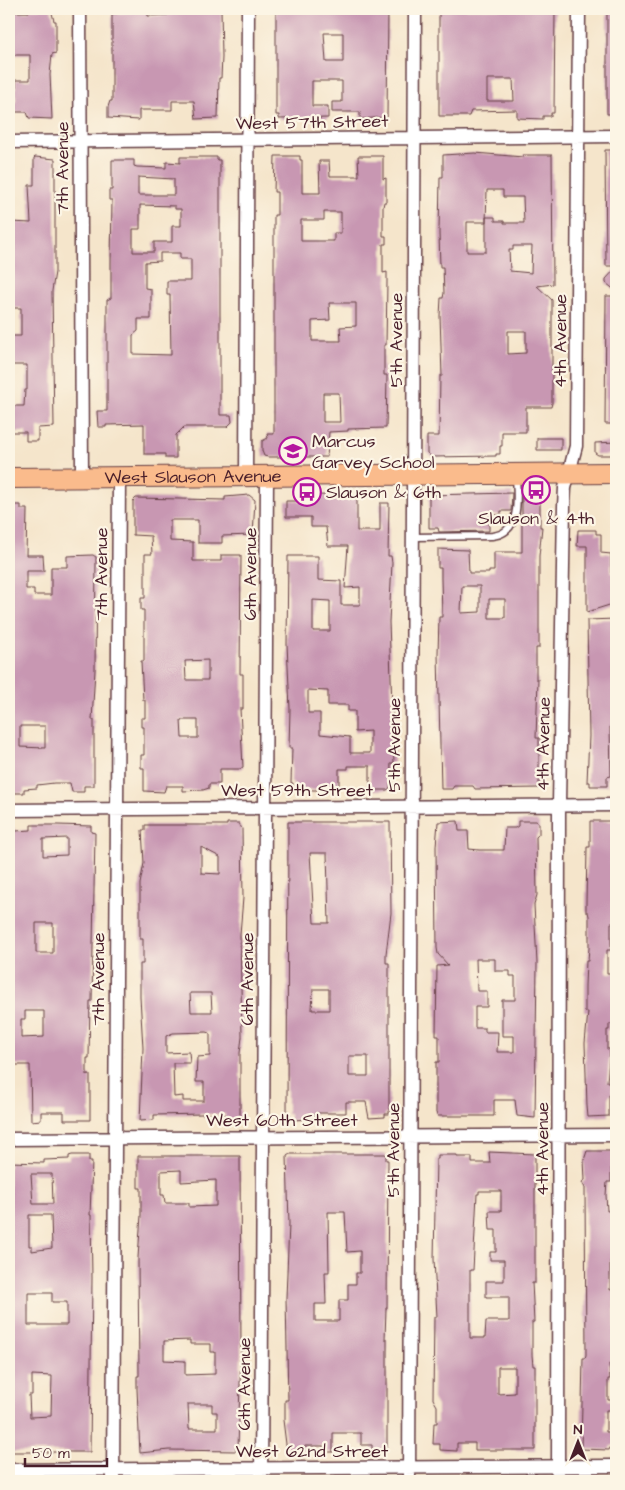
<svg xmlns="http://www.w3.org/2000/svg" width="625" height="1490" viewBox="0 0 625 1490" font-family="'Architects Daughter',sans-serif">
<rect width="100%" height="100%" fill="#fcf5e5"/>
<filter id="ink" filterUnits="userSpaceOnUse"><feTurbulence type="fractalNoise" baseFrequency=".02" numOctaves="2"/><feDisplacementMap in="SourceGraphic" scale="10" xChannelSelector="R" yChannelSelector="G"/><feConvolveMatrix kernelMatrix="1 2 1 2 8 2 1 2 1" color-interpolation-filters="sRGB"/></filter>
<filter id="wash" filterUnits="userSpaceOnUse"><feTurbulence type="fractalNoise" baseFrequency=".0096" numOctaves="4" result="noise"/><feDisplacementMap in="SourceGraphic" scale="20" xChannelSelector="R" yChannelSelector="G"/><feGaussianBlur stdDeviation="1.12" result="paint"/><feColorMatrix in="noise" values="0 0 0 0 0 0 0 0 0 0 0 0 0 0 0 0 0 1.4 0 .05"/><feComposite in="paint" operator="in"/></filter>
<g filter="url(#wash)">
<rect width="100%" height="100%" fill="#f5e5cb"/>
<g id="blocks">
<path fill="#c897b2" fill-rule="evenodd" d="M29 9H51L54 21H56V53L52 54 50 75 52 119 29 118 27 112H9V102H16V80H30V55H9V12H29Z
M196 9H221L222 57 221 78H219L218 118 196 119 194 101H172V110H139V120L108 118V107L110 101H112V14L147 11 148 16 168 15V10L196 11Z
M276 9H301V11L388 9 387 117 360 119V112H332V102H342V81H312V106H328V118L279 119V115H276ZM324 33H343V62H326Z
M439 9H555L554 113H551V116H543V119L517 118V110L471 111 469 116H439ZM487 79H513L514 101H487Z
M607 9H616V114H607Z
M605 150H616V266H606Z
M475 153 523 157V155H552L553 284 537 286 552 300V403L551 407H526V432H502V446H500V454H496V456L432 457 427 453V436H439L440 376H442L440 316 441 298H443L444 293 443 267H440L439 233 440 177H443V155ZM487 190H503V197H523L524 223H504V221H495V217H486V252H467V222H486ZM513 246H532L531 273 510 271 509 250H513ZM508 331H526V353L508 354Z
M275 156H300V160H302V193H320L319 161H329L330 176H359L358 156H383V179L386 178V202H384L383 207V236H386V244H383V273L387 272V282L386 345H384V375H387L386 428 348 429V431L329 432 327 457H268L264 456 262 451V441L268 438 267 434H274V215H277V192H274ZM324 212H341V233H334V241H301V220H324ZM329 303H356V326L340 327 341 341H312V321L330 320ZM323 393H339L340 422H323Z
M35 157 55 159V272L52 291 54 427 38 428V441H26V432H9V406H24L25 390H27V365H9V336H21V308H9V242H11V222L31 223 29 185H34V158Z
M180 157H217V160H220V415H231L232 422 227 427H184L176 435V458H165V454H144V424L106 425V427H98L97 411H107V300L111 298V263L112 200H109V190H112V160H134V166L137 167 166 168V162L180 163ZM138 177 174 179V195H138ZM140 205 175 206V209H181V226H172V242H154V252H133V229H140ZM160 253H180V259H191V281H167V295H170L171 355 133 354V335L138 331V319H151V289L145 288V262L160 261Z
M616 268V291L606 283V279Z
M606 296H616V424H605Z
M537 438H561V450H537Z
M616 442V455H598L595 453V443Z
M512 493 511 511H501V515H489V531L439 532 438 528H429V495Z
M249 495 255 500 253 535 222 536V543H198V520H170V541L193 542V561H221V555H241L240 674H243V709H240L243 767 240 769H220V784H209V788L203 790 183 791V786H166L164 792 144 791V768H141V755H144V727H141V718H145V700H143L141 661H144V610H141V598H145V554H152L151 536 133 535V501L136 498 225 500V497ZM208 660V680H186L185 661ZM181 720H198V738H182Z
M316 495 357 496V531H380V503H389L388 556H391L392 563 389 622 394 763H391L390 788 387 790H370V766H348V769H339V790H293V783H291L292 748H289L290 709 287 644 288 556H318V580L341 581V605H360V587L345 588 348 546H328L326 527H311V517H286V501H316ZM313 600 330 601V631H313ZM308 690 328 691V705H348V711H355V732L370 731V753H350V737L320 734V713H308Z
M522 497H540V527H542L539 556V648H536V679H538L536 738H539V788L475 789 473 786H454L452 789H441L438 654 439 617H442L441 578V568H438V549L468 550 469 573H489V571H494V552H522ZM462 586H480V612L461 613ZM489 599H505V618H489Z
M9 505H21V509H27L26 555H43L44 571H26V589H34V595H51V567H67V556L93 555 96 557 95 670 92 720H94V786H84V792H72L70 783H54L37 785V788L24 789V793H9ZM20 726H45V748L20 747Z
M578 530H596V534H601V553L611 554V573H614L615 578 616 603 587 612V546H577Z
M616 619V675H614V685L616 726H610L611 776 607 777V786H590V782H587L589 736 587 620Z
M458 821 459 831H468L469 849 479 850H504L505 828H515L518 826V821H536L539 823V834L536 837 537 895 534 905 537 963 535 1118 517 1116 515 1100H494V1116H438L436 1113V1062H439V1036H436L437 966 448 965 438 954 437 948 436 846 438 822ZM476 959H495V971H510V976H515V1000H502V1036H514V1052H497L498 1032H485V1028H475V1007H487V991H477Z
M590 821H615L616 838V923H611V950H607V973H616V1024H609V1030H607V1049H610L607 1082H612V1095H609V1116L588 1117 587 1106 585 1043 588 1012H585V986L586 961H588L589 948V916L588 912H586V904L587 847H590Z
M9 822 16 831 31 830V825H58L91 826V832L95 833 92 1001H90L89 1058H87V1075H90V1120H64V1112H41V1120L31 1121 30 1065H9ZM67 838V855L43 856V839ZM36 923H53V953H36ZM25 1011H44V1037L21 1038V1019H25Z
M288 822H390L391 913 386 954V963H389V1114H385V1117L369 1118 366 1102H346V1113H315V1119L290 1120V1113H287ZM310 853H327L329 923H314ZM313 989H329V1010H312ZM349 1056H368V1076H349Z
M227 823H239L242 829 243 898 240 934 242 1037 240 1053V1120H225V1114H202L154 1115V1120L140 1121 143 1048 140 997V964H143V939H140V884L144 863 142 830H145V825H227ZM201 847 220 857V874L201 873ZM190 993H211L212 1012H191ZM207 1032 210 1033V1056L197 1057 196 1082H204V1101H183V1096L174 1097 173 1063H190L189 1052 166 1053V1036L173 1033Z
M587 1151H616V1168H611V1182H607L606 1195 607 1211 616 1210V1259L610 1261V1290L616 1289V1301H614L616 1349H614L613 1364H609L610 1379H608V1400H613L614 1410H606V1432H616V1445L611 1446 609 1450 581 1449 583 1358H585L586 1355 585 1188 582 1182 585 1180 584 1160Z
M489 1152 535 1154V1283H532L534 1322H532V1355L533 1366H535V1450H475V1443H457V1451L440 1450V1444H433L434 1423H437V1406L433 1399 434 1317H437L434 1259 436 1159H438V1155H457V1157H472V1163H490ZM479 1191H501V1211H489L490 1230H496V1252H490V1260H504V1281H486V1297H509V1321H486L485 1338H470V1270H473L477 1194H479ZM498 1367H515V1393L498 1394Z
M290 1154H386V1160H388L387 1308H386L385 1339H387V1452H372V1445H361V1433H333V1452H324V1446H305L302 1452H287L283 1420H285V1400H288L286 1298 289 1224 287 1156ZM328 1212H345L347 1252 360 1251V1273H356V1284H348V1300H339V1321H315V1304H326L325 1272H329Z
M72 1155H89V1161H92L90 1215H91L92 1278 90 1452H10L9 1162 44 1163V1160L69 1159V1156ZM31 1174H52L53 1204H33ZM29 1215H51L52 1248 32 1251V1246H29ZM28 1293H52V1302H67V1325H28ZM32 1375 52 1376 51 1416 30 1417 29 1395H32Z
M138 1156H240L241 1352 238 1447H236V1451L169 1450 140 1453 137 1389V1376H139L138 1258 141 1215V1188H138ZM181 1170V1182L216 1180V1206L189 1207V1203H165L164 1195H161V1171ZM190 1340V1344H211V1352H215V1374L185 1375V1361L164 1360V1341ZM188 1404H212V1412H217V1429H189Z"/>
</g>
</g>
<g filter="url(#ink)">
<use href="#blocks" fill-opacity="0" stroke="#643d43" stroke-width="1"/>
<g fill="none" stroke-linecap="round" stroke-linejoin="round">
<defs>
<path id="lane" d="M413 537 492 536C522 533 517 497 516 477"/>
<path id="street" d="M80 9 82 478
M9 142 616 136
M246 477 248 9
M9 810 616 805
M9 1139 616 1135
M9 1470 616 1466
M113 1481 119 478
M261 1481 267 477
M409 1481 415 9
M558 1481 559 805 564 506 565 488 576 446 579 9"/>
<g id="primary">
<path id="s1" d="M9 478 616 473"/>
</g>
</defs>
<use href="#lane" stroke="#643d43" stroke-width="9"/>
<use href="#street" stroke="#643d43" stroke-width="15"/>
<use href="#primary" stroke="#643d43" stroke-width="22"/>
<use href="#lane" stroke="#fff" stroke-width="6"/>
<use href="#street" stroke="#fff" stroke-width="12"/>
<use href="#primary" stroke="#fabb8c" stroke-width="20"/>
</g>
</g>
<defs>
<symbol id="school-ring" viewBox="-11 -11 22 22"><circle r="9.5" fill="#fcf5e5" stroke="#b5179e" stroke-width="1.5"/><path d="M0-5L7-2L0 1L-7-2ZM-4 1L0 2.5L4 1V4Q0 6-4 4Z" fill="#b5179e"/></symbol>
<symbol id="bus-ring" viewBox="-11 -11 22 22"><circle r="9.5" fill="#fcf5e5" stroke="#b5179e" stroke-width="1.5"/><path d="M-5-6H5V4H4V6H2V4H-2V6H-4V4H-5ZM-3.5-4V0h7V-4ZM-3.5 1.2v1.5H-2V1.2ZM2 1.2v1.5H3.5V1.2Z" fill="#b5179e"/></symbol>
</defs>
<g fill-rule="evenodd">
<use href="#school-ring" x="277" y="435" width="32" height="32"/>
<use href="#bus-ring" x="520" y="474" width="32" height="32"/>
<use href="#bus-ring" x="291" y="476" width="32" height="32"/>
</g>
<g text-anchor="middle" stroke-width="4.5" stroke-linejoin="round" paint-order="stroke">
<g font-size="18" fill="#4a1f2b" stroke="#fcf5e5">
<text transform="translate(312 122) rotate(-1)" y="6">West 57th Street</text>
<text transform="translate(62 168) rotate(-90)" y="6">7th Avenue</text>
<text transform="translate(396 340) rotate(-90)" y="6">5th Avenue</text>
<text transform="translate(560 341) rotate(-90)" y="6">4th Avenue</text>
<text dy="6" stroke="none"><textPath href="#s1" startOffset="184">West Slauson Avenue</textPath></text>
<text transform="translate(101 574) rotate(-90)" y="6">7th Avenue</text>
<text transform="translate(250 574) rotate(-90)" y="6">6th Avenue</text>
<text transform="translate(543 744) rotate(-89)" y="6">4th Avenue</text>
<text transform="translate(394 745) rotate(-90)" y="6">5th Avenue</text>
<text x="297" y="796">West 59th Street</text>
<text transform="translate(98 979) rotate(-90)" y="6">7th Avenue</text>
<text transform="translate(247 979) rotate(-90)" y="6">6th Avenue</text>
<text x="282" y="1126">West 60th Street</text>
<text transform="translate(542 1149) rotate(-90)" y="6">4th Avenue</text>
<text transform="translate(393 1150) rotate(-90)" y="6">5th Avenue</text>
<text transform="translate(244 1384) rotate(-90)" y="6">6th Avenue</text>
<text x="312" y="1457">West 62nd Street</text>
</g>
<g font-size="18" fill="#4a1f2b" stroke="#fcf5e5" text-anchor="start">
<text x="312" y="447">Marcus<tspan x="312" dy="21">Garvey School</tspan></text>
<text x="326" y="498">Slauson &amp; 6th</text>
<text x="536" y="524" text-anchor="middle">Slauson &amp; 4th</text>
</g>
</g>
<rect width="625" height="1490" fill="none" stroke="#fcf5e5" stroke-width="30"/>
<g transform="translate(578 1442)" stroke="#fcf5e5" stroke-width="4" paint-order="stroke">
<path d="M0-4L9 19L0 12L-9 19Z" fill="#4a1f2b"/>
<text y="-8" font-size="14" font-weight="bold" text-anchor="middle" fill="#4a1f2b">N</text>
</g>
<path d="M25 1458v8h82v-8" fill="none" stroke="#4a1f2b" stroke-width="2.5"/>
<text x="32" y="1458" font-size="15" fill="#4a1f2b" stroke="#fcf5e5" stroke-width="4" paint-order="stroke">50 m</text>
</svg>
